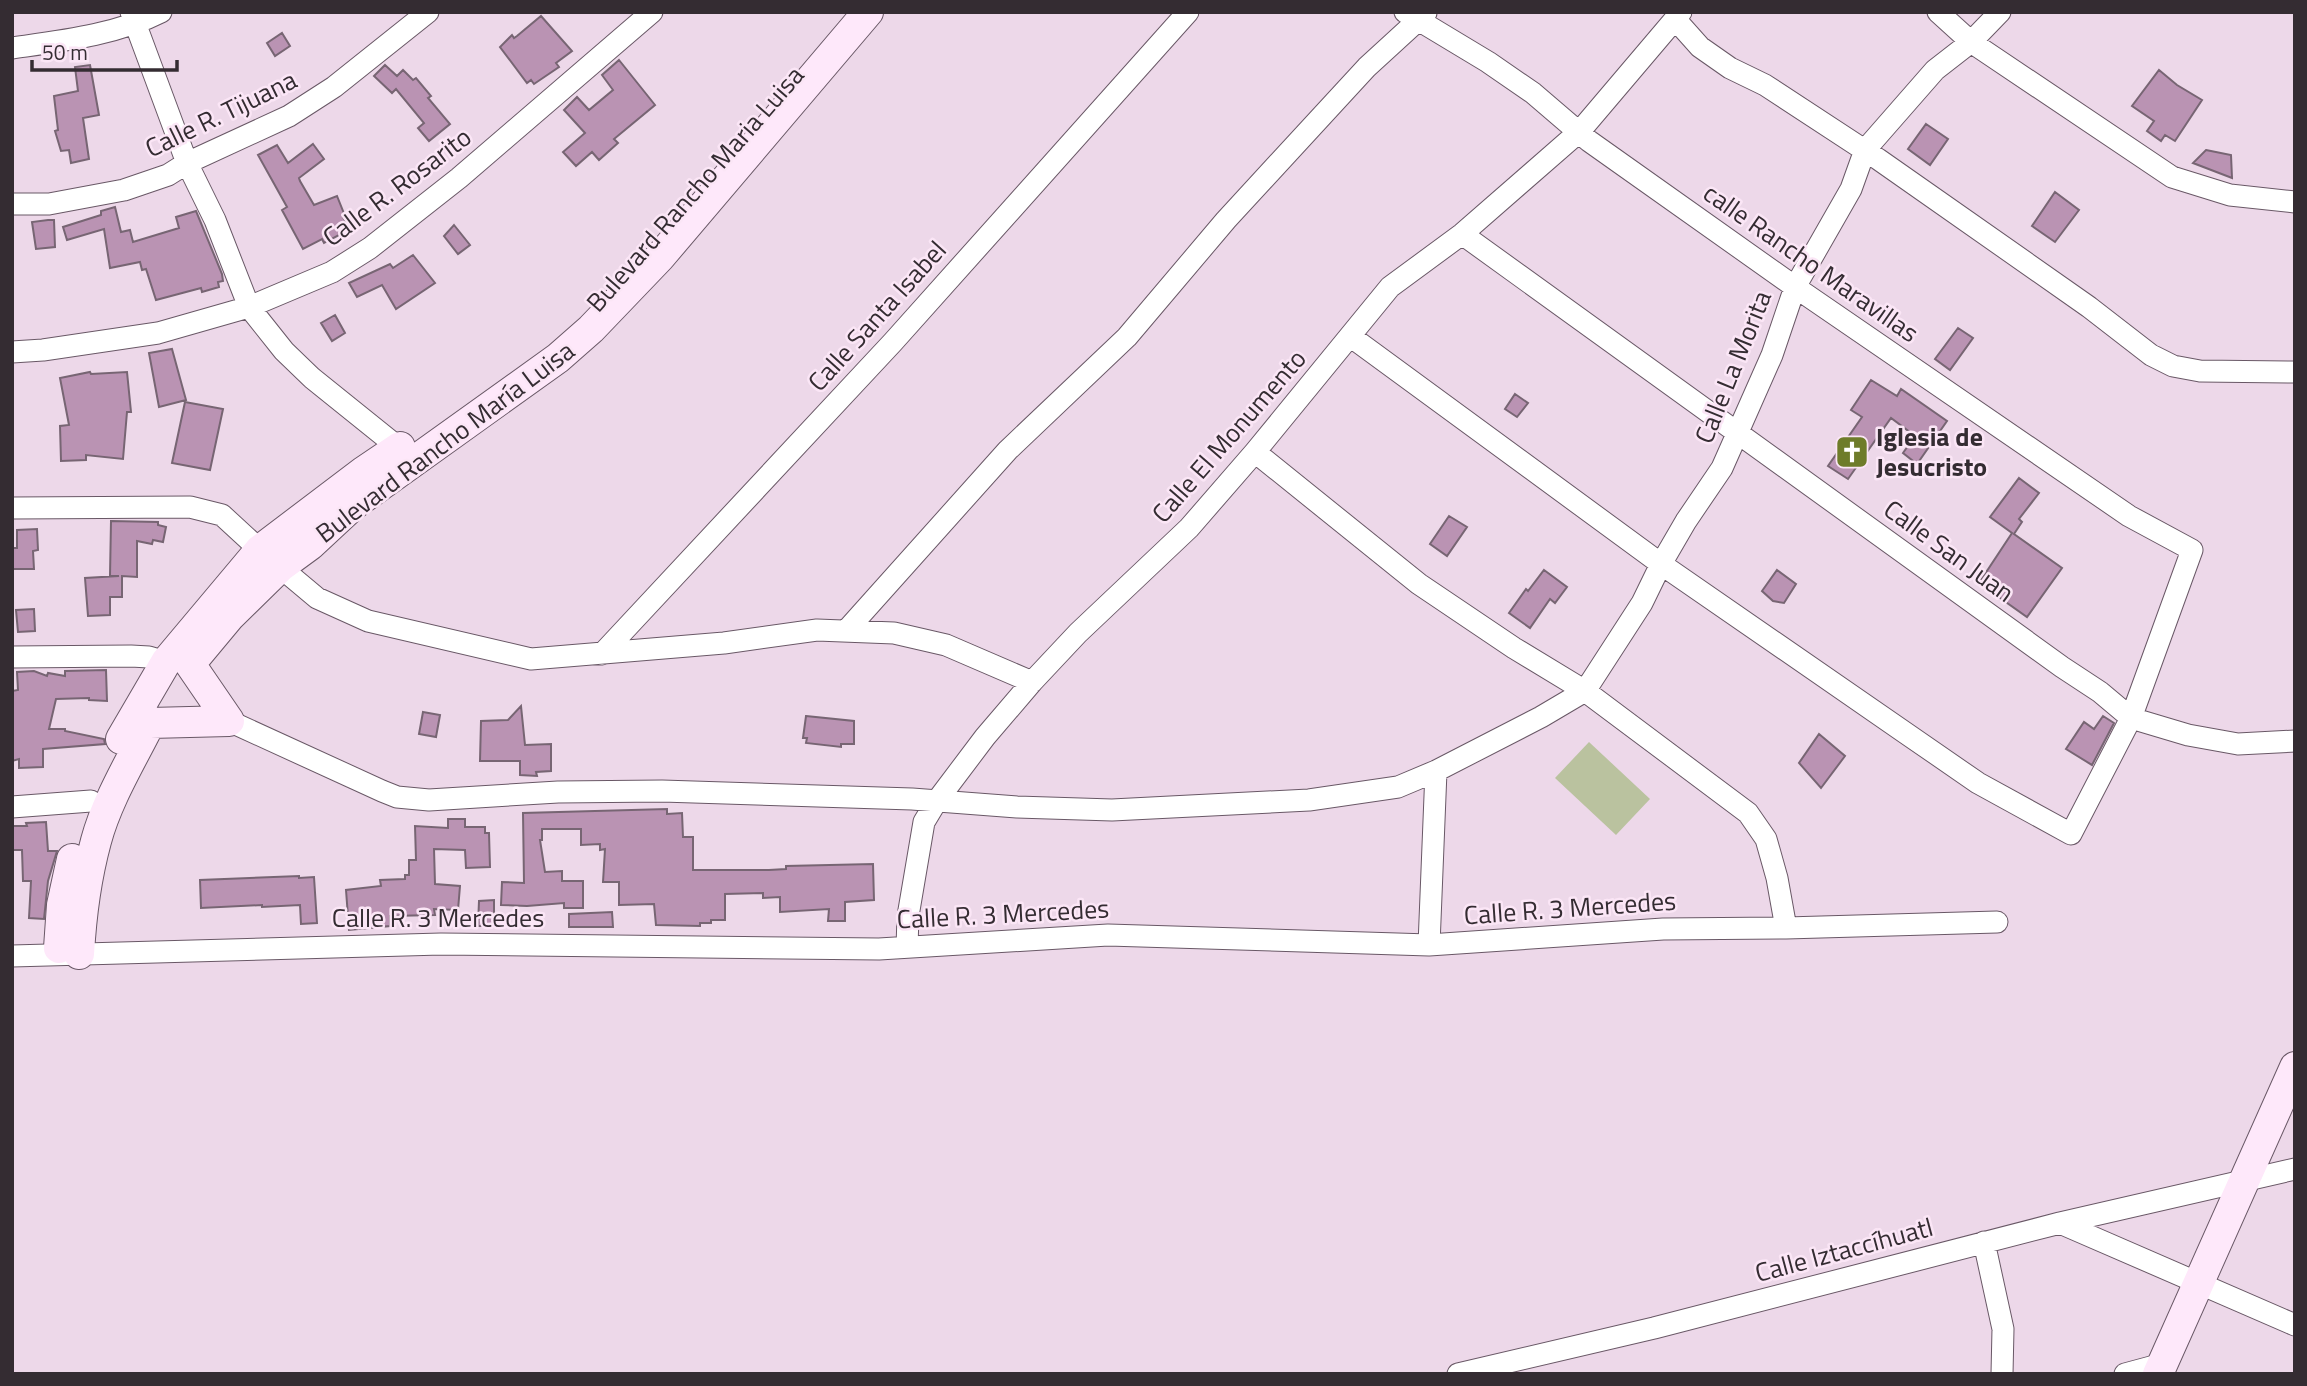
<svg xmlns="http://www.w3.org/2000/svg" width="2307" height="1386" viewBox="0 0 2307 1386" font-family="'Titillium Web',sans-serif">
<rect width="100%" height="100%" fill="#edd8e9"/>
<path fill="#bac29f" d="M1589 742 1650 799 1616 835 1555 778Z"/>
<path fill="#ba93b3" stroke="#776573" stroke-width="2" d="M541 16 572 51 556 63 559 67 534 84 531 80 527 83 500 47 512 35 514 38 517 36Z
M282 33 290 46 275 56 267 43Z
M619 60 655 105 614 139 618 143 599 160 592 152 576 166 563 152 585 133 564 110 577 97 589 110 613 90 602 75Z
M90 65 99 115 83 118 89 159 71 163 69 150 61 151 55 131 58 130 54 96 78 91 75 67Z
M385 65 397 76 403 70 413 80 416 78 431 96 428 98 450 124 429 141 418 128 424 123 396 89 392 93 374 76Z
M2159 70 2177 85 2202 100 2175 141 2165 135 2161 141 2147 131 2154 121 2132 106Z
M1926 124 1948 139 1930 165 1908 149Z
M313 144 324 159 299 178 300 181 314 205 337 196 345 216 343 217 346 223 341 226 345 232 324 243 322 239 303 249 282 210 287 207 258 155 277 145 288 163Z
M2206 150 2231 155 2232 178 2193 163Z
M2055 192 2079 210 2055 242 2032 226Z
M115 207 121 232 130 230 133 242 179 228 176 217 196 211 222 274 223 281 218 282 219 287 202 292 201 288 156 300 146 269 142 270 140 262 110 268 104 229 67 240 63 227 101 215V211Z
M48 220H54L55 247 36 249 32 222Z
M454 225 470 245 458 254 444 236Z
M413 255 435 283 396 309 382 285 357 297 349 283 390 264 393 268Z
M335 315 345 333 332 341 321 323Z
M1958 328 1973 338 1950 370 1935 359Z
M172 349 186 400 159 407 149 353Z
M90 372 91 374 127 372 131 412H127L123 459 86 455V460L61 461 60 426 69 425 60 378Z
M1871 380 1897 396 1901 389 1947 421 1917 464 1903 453 1915 436 1891 418 1848 479 1828 466 1862 417 1851 410Z
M1515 394 1528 403 1517 417 1505 409Z
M185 402 223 409 210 470 172 463Z
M2019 478 2039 493 2019 519 2022 522 2014 534 2062 568 2027 617 1979 583 2012 533 1990 517Z
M1449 516 1467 527 1447 556 1430 544Z
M111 521 158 522V525L166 527 163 542 153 540 152 544 137 541V577L122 576V597H110V615L88 616 85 578 119 576H110Z
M37 529 38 550 33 551 34 569H12V548H17V530Z
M1544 570 1567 587 1555 603 1550 599 1530 628 1509 613 1526 589 1528 591Z
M1777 570 1796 584 1784 603 1773 601 1762 591Z
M34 609 35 631 18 632 16 610Z
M106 670 107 701 89 700V698L56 699 49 729H65V731L104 739 105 744 43 749V767L19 768V759L12 761V691L18 690 17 672 34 671 47 676 48 673 65 676V671Z
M521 706 525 745 551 744V771L536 772 537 776 520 775V761H480L481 721 508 720Z
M423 712 440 715 436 737 419 734Z
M806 716 854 721V744H841V747L806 743 807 738H803Z
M2103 716 2114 723 2092 765 2066 749 2084 722 2094 729Z
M1819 734 1845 756 1821 788 1799 763Z
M667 809V814L682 813 683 837H693V870H769L786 869V866L873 864 874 900 845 902V921H828L829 909 780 912V897L763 898V893L725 894V920H711V923H700V926L656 925 654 904 619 905V882H603L605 849 600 850V844L581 845V829H542V840H540L545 872 562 871V881H583V908H564V903L527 906 501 905 502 882 524 883 523 813Z
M448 819H465V827H485V833H489L490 867 466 868 465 850 434 849 435 884 460 886 458 910 434 909 435 915 390 916V926L349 930 346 890 381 886 380 880 405 879V875H409V860H416L415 826 448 828Z
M46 822 48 851H57L48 881 44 919 29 918 31 881H23L22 850H12V826H27L26 823Z
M299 876V878L314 877 317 923 301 924 300 905 262 907V905L201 908 200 880Z
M494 900V926H478L479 901Z
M612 912 613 927H569V914Z"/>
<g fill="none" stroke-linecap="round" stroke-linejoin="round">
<defs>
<path id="street" d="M131 12 187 163 215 220 249 307 284 351 312 378 399 448
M1938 12 1971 42 2172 177 2230 195 2295 202
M1675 19 1700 47 1730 68 1765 85 1878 159 2089 307 2151 355 2173 366 2200 371 2295 372
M12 48C61 41 116 35 161 12
M12 204H49L124 190 168 175 187 163 289 116 334 87 428 12
M1462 234 2062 667 2100 692 2131 718 2188 735 2238 744 2295 741
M1350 336 1661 564 1907 734 1978 783 2071 834 2131 718 2192 550 2129 516 1795 287 1589 141 1533 93 1488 62 1405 12
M12 352 43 350 158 333 249 307 332 272 370 248 459 178 652 12
M1255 452 1419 584 1514 648 1585 691 1748 813 1766 839 1777 878 1786 928
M12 508 190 507 222 515 260 550
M280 567 317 598 368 621 531 659 724 643 817 630 894 633 946 645 1032 682
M846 631 1008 450 1127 337 1226 220 1367 67 1426 13
M602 654 893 342 1188 12
M12 657 131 656 149 657 166 662
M229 721 382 791 397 797 429 800 558 792 662 791 912 799 1017 807 1112 810 1309 800 1398 787 1436 771 1541 717 1585 691 1642 603 1661 564 1686 521 1722 468 1772 355 1795 287 1851 189 1865 150 1935 70 1971 42 2000 12
M12 807 91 801
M1429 945 1436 771
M907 947 908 916 924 822 936 802 985 737 1032 682 1078 633 1189 528 1255 452 1390 287 1462 234 1580 131 1681 12
M12 956 441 944 879 949 1108 935 1429 945 1663 929 1786 928 1997 922
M2060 1223 2295 1325
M1984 1242 2003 1329 2002 1374
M1458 1374 1654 1328 2060 1223 2295 1169
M2125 1374 2162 1364"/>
<path id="secondary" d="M121 739 166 662 260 550 363 472 400 447
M59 948 62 905 72 859
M79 954C81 916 86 878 96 841 107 800 131 761 150 723L229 721 190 664 230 616 280 567 310 545 353 505 558 358 591 329 660 257 868 12
M2158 1374 2295 1067"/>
</defs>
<use href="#street" stroke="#695866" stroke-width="23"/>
<use href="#secondary" stroke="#695866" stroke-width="32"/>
<use href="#street" stroke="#fff" stroke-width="21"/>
<use href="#secondary" stroke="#fee8fa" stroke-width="30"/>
</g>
<defs>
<symbol id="church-square" viewBox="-11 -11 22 22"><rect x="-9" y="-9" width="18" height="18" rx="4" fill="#6e7c2a" stroke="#fbe6f6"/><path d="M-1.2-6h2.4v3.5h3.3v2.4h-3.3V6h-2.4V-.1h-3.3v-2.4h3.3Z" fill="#fff"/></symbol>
</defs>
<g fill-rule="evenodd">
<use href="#church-square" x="1833" y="433" width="38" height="38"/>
</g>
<g text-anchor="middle" stroke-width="5" stroke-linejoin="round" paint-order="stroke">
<g font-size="26" fill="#342c32" stroke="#fbe6f6">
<text transform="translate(221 114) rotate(-26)" y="9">Calle R. Tijuana</text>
<text transform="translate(397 187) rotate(-37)" y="9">Calle R. Rosarito</text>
<text transform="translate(695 189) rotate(-49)" y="9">Bulevard Rancho Maria Luisa</text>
<text transform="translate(1811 263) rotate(35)" y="9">calle Rancho Maravillas</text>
<text transform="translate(877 316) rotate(-48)" y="9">Calle Santa Isabel</text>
<text transform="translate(1733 367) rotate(-68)" y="9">Calle La Morita</text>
<text transform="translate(1229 436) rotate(-49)" y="9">Calle El Monumento</text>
<text transform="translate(445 442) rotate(-37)" y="9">Bulevard Rancho María Luisa</text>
<text transform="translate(1949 551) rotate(36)" y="9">Calle San Juan</text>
<text transform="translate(1570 908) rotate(-4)" y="9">Calle R. 3 Mercedes</text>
<text transform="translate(1003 914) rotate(-3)" y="9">Calle R. 3 Mercedes</text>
<text x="438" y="927">Calle R. 3 Mercedes</text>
<text transform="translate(1844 1250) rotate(-15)" y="9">Calle Iztaccíhuatl</text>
</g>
<g font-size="26" font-weight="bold" fill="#342c32" stroke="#fbe6f6" text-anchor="start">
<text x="1876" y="446">Iglesia de<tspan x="1876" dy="30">Jesucristo</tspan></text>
</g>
</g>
<rect width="2307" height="1386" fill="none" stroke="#342c32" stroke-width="28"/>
<path d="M32 60v10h145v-10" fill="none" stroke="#342c32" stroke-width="3.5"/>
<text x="42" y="60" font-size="21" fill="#342c32" stroke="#fbe6f6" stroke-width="5" paint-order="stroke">50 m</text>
</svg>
